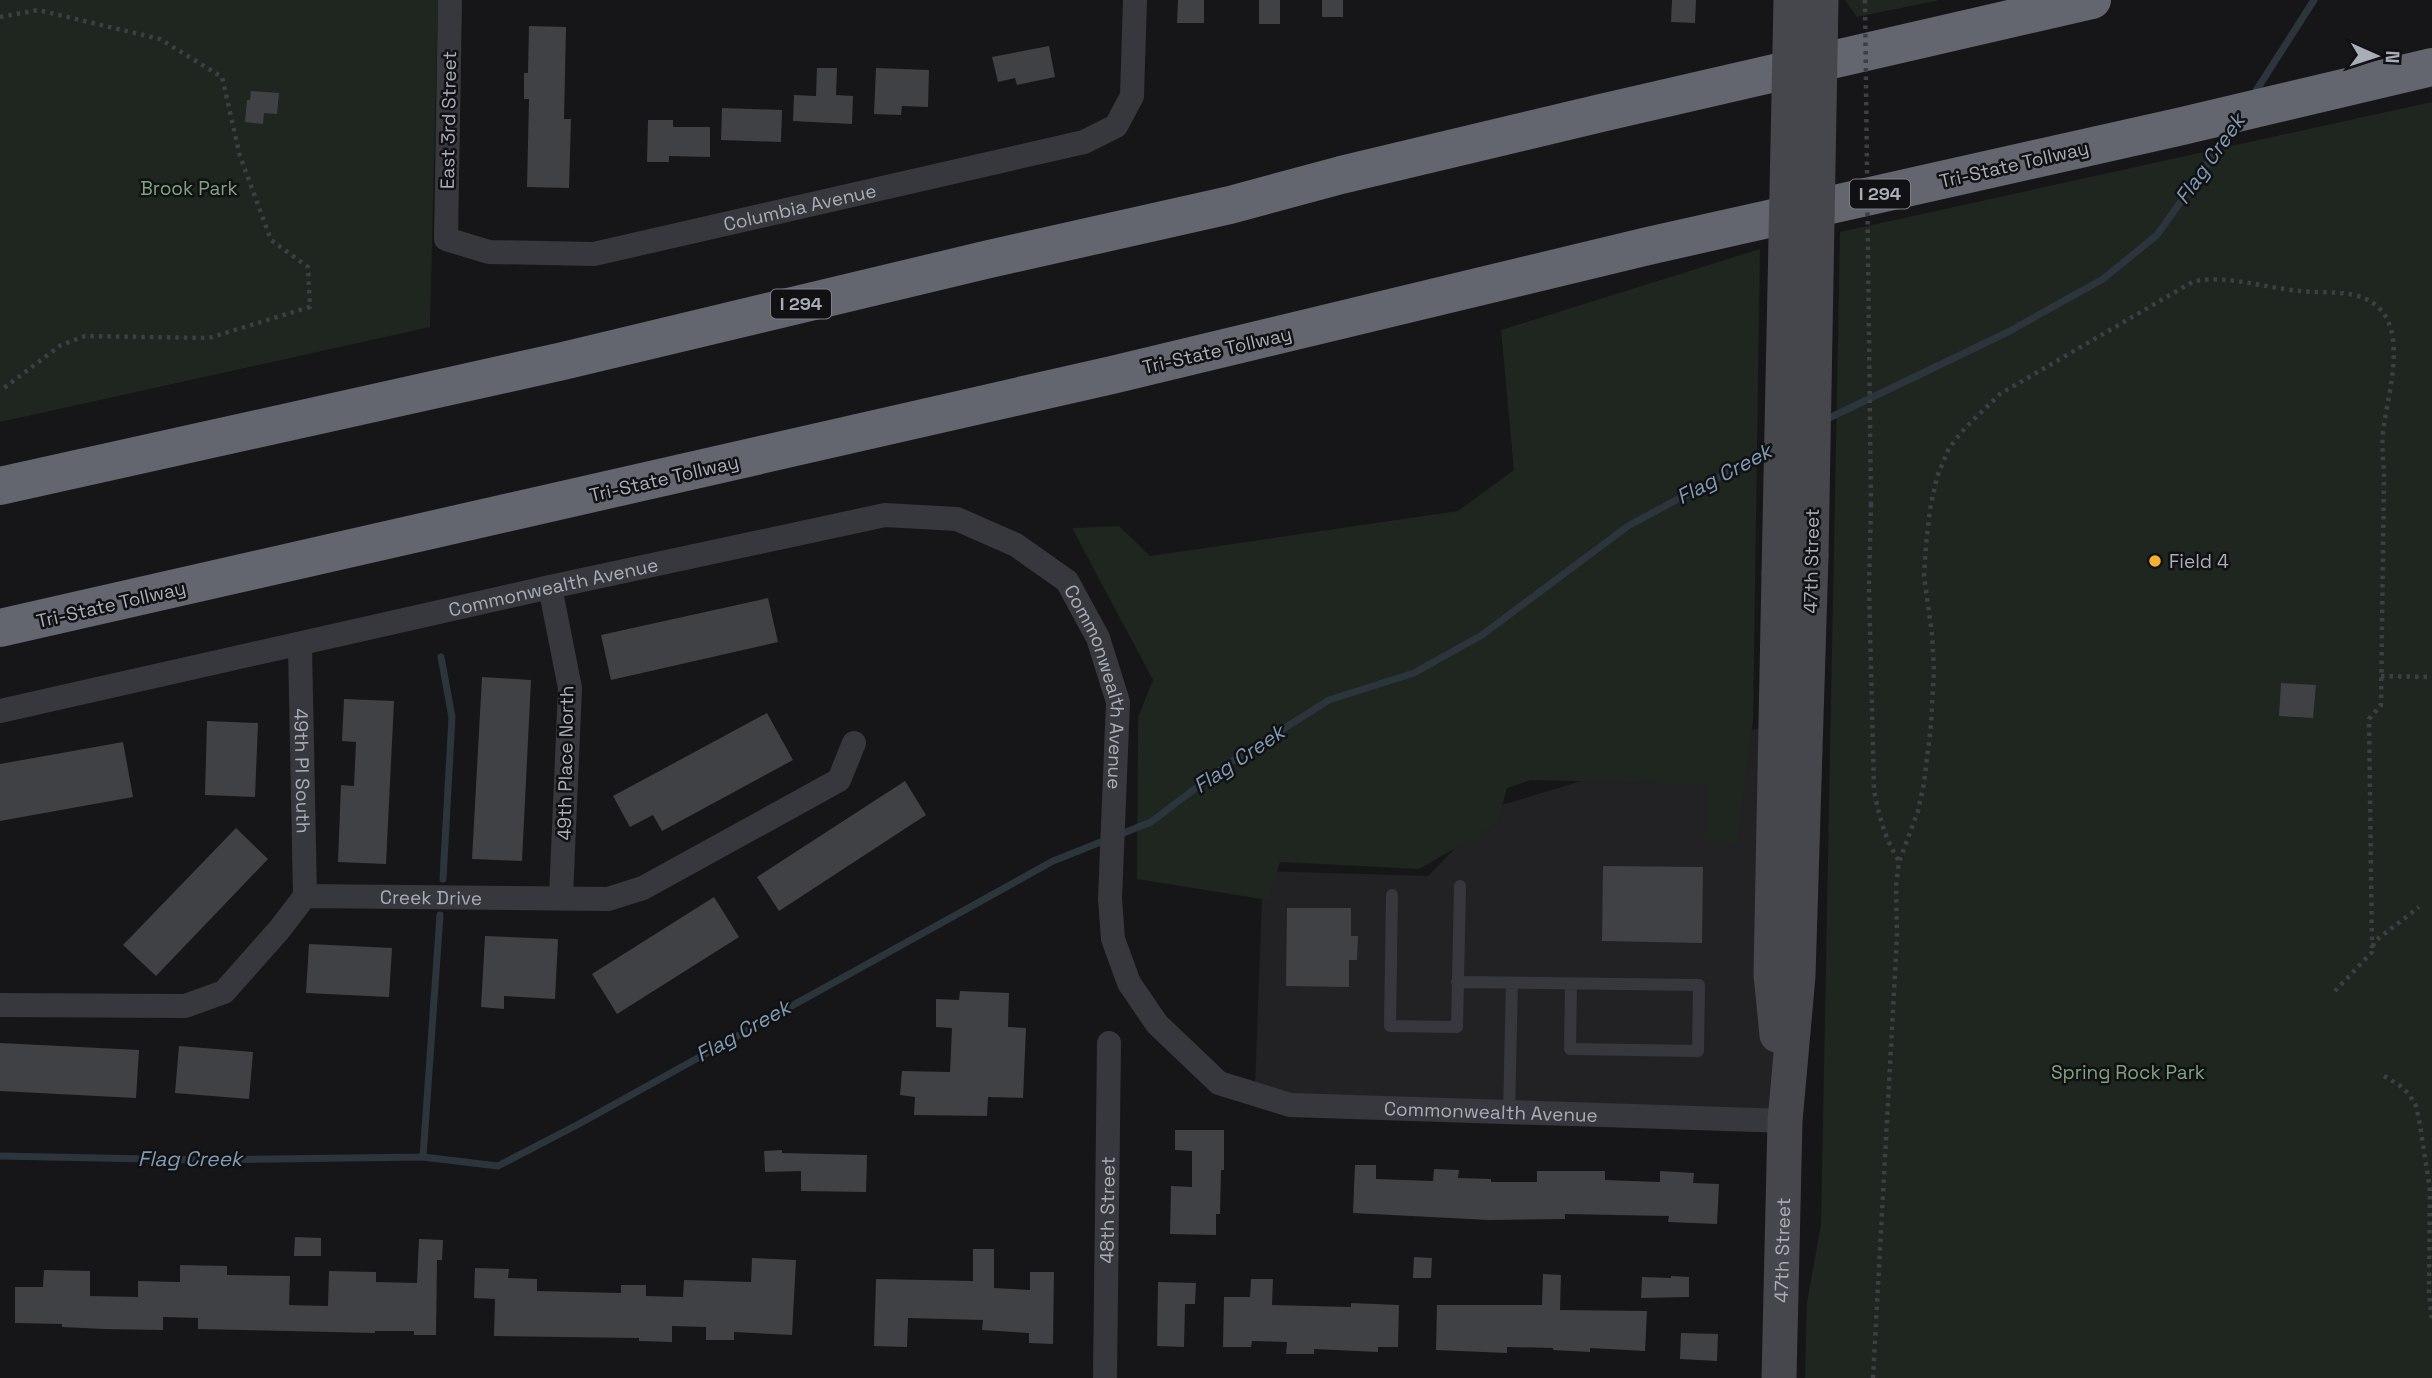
<svg xmlns="http://www.w3.org/2000/svg" width="2432" height="1378" viewBox="0 0 2432 1378" font-family="'Space Grotesk',sans-serif">
<rect width="100%" height="100%" fill="#161618"/>
<path fill="#222225" d="M1769 725 1778 1114 1290 1099 1255 1088 1263 871 1428 876 1495 807Z"/>
<path fill="#1e261f" d="M0 0H438L430 327 0 422Z
M1845 0H1940L1857 17Z
M2432 102V1378H1805L1807 1302 1821 1225 1840 232Z
M1760 249 1753 721 1737 846 1707 838V784L1531 780 1507 788 1497 824 1419 869 1280 862 1268 900 1137 879 1138 717 1153 680 1072 528 1119 526 1150 556 1458 511 1514 470 1501 330Z"/>
<g fill="none" stroke-linecap="round" stroke-linejoin="round">
<path stroke="#2c353c" stroke-width="7" d="M2254 94 2314 0
M1825 420 2008 332 2103 279 2157 235 2233 128
M441 657 452 717 443 879
M0 1156 197 1160 423 1157 498 1166 577 1125 1053 861 1151 822 1225 766 1329 700 1414 673 1482 635 1628 526 1771 449
M423 1157 440 915"/>
</g>
<path fill="#404145" d="M1178 0H1204V23H1177Z
M1259 0H1280V24H1259Z
M1322 0H1343V17H1322Z
M1672 0H1696L1695 23 1671 22Z
M529 26 566 27 564 119H571L569 188 527 187 529 99H524V73H528Z
M1049 46 1055 77 1017 85 1015 78 998 82 992 57Z
M817 68H837L836 95 853 96 852 124 793 121 794 95 816 96Z
M876 68 929 70 928 107 902 106 901 115 874 114Z
M251 91 279 93 277 114 264 113 263 124 245 122 247 100H250Z
M722 108 782 110 781 142 721 140Z
M648 120H673V127H710V157L669 156V162H647Z
M768 598 778 642 611 680 601 635Z
M482 677 531 680 522 861 472 859Z
M2281 683 2316 685 2313 718 2279 716Z
M344 699 394 701 386 864 338 862 341 785 354 786 356 742 342 741Z
M767 713 793 760 662 831 653 815 630 827 613 796Z
M207 721 258 723 255 797 205 795Z
M123 742 133 797 0 821V764Z
M905 781 926 815 779 911 757 877Z
M236 828 268 859 156 976 123 945Z
M1603 866 1703 867 1702 943 1602 941Z
M714 897 739 937 617 1014 592 974Z
M1287 908H1351V936H1358L1357 960H1349V987L1286 986Z
M485 936 558 939 555 999 504 996V1009L481 1007Z
M309 944 392 948 389 997 306 993Z
M960 991 1009 993 1008 1027 1026 1028 1023 1098 988 1097 987 1116 914 1115 915 1097 900 1095 902 1071 950 1072 952 1028 936 1027V999L959 1000Z
M0 1043 139 1050 136 1098 0 1091Z
M179 1046 253 1052 249 1099 175 1093Z
M1175 1130H1224V1170H1221L1220 1214H1216V1235L1170 1234 1171 1186 1192 1187V1151L1175 1150Z
M782 1150V1153L867 1155 866 1192 801 1191V1171L765 1172 764 1151Z
M1355 1165H1376V1179L1433 1181 1434 1169 1459 1170 1458 1178 1491 1179V1182H1537V1171H1605V1180L1660 1182V1171L1694 1173 1693 1183 1719 1184 1717 1224 1668 1222 1669 1216 1565 1214V1219L1489 1220 1353 1213Z
M295 1237 321 1238V1256H294Z
M419 1239 443 1240 442 1260H437L436 1335H414V1331H375V1333L198 1329V1318L163 1317V1330L104 1329 62 1327V1324L15 1323V1287H43L44 1270 90 1271V1296L138 1297V1281L180 1282V1265L227 1266V1275L290 1276 289 1305 328 1306 329 1271 376 1272V1282L417 1283Z
M973 1249H994V1288L1030 1290V1272H1054L1053 1344 1029 1343V1333L982 1330 983 1320 908 1318 907 1347 874 1346 876 1279 973 1281Z
M1414 1257 1432 1258 1431 1278H1413Z
M752 1258 796 1260 792 1335 734 1332V1340H706V1327L672 1326V1342L639 1341V1338L494 1336 495 1299 474 1298 475 1268 509 1269 508 1278 537 1279V1291L621 1293V1285H646V1296L683 1297 684 1280 751 1282Z
M1543 1274 1561 1275 1560 1310 1647 1311 1645 1351 1590 1348V1352L1553 1350V1348L1507 1347V1353L1436 1350 1437 1305H1542Z
M1671 1276 1689 1277V1297L1641 1298 1642 1277 1671 1278Z
M1251 1279H1273L1272 1305 1351 1307V1303L1399 1305 1398 1347H1378V1352L1314 1349V1354H1286L1287 1342 1252 1341 1251 1347H1223L1224 1297H1250Z
M1158 1282 1196 1283 1195 1304H1185L1184 1347 1157 1346Z
M1681 1333 1718 1334 1717 1361 1680 1359Z"/>
<g fill="none" stroke-linecap="round" stroke-linejoin="round">
<path stroke="#3d3f44" stroke-width="4.5" stroke-dasharray="3.5 5" stroke-linecap="butt" d="M0 17 38 10 160 39 222 77 240 156 271 240 308 267 310 307 209 338 85 336 61 345 0 391
M1871 504 1869 587 1874 790C1879 816 1885 839 1899 861
M2381 676 2432 677
M2335 991 2372 952 2374 942 2419 907
M2384 1076 2399 1085 2409 1094 2416 1106 2420 1125 2430 1190 2429 1292 2432 1321
M1873 1378 1897 937 1896 886 1899 862 1918 811 1924 783 1931 725 1934 670 1932 634 1924 576 1926 545 1930 509 1937 477 1949 448 1965 428 2000 394 2194 281C2230 275 2265 288 2300 291 2317 293 2337 291 2354 295 2414 309 2390 383 2384 425 2381 441 2383 457 2384 473L2381 705 2369 719 2372 948"/>
<path stroke="#37383d" stroke-width="12" d="M1392 895 1390 1026 1457 1027 1460 886
M1457 982 1699 985 1698 1051 1570 1049 1571 984
M1509 1112 1512 983"/>
<g stroke="#37383d" stroke-width="24">
<path id="s1" d="M450 0 446 239 489 252 594 254 1084 142 1116 126 1132 96 1135 0"/>
<path d="M550 587 570 688 561 897"/>
<path id="s2" d="M300 645 305 896"/>
<path id="s3" d="M0 711 550 587 885 515 957 519 1016 545 1067 581 1098 638 1118 702 1110 899 1113 939 1129 983 1157 1024 1219 1083 1290 1105 1785 1121"/>
<path id="s4" d="M0 1005 185 1006 224 992 279 930 305 896 608 899 643 888 839 780 854 743"/>
<path id="s5" d="M1105 1378 1109 1043"/>
</g>
<g stroke="#45474d" stroke-width="35">
<path d="M1777 1035 1771 974 1779 573"/>
<path id="s6" d="M1779 1378 1785 1121 1798 976 1811 556"/>
</g>
<path stroke="#63666e" stroke-width="38" d="M0 486 563 361 985 260 1230 205 1341 175 1601 113 2092 0
M0 628 1112 375 1648 246 2178 127 2432 67"/>
<path stroke="#3d3f44" stroke-width="4.5" stroke-dasharray="3.5 5" stroke-linecap="butt" d="M1865 0 1871 504"/>
<path stroke="#45474d" stroke-width="35" d="M1811 556 1821 0
M1779 573 1791 0"/>
</g>
<circle fill="#f2b134" stroke="#111113" stroke-width="2.5" cx="2155" cy="561" r="7"/>
<g text-anchor="middle" stroke-width="5" stroke-linejoin="round" paint-order="stroke">
<g fill="#111113" stroke="#7b7e86" stroke-width="2">
<rect x="1850" y="179.5" width="60" height="29" rx="5"/>
<rect x="771" y="289.5" width="60" height="29" rx="5"/>
</g>
<g font-size="18" font-weight="bold" fill="#a8adb8">
<text x="1880" y="200">I 294</text>
<text x="801" y="310">I 294</text>
</g>
<g font-size="19" fill="#a8adb8" stroke="#111113">
<text transform="translate(448 120) rotate(-89)" y="7">East 3rd Street</text>
<text transform="translate(2014 164) rotate(-13)" y="7">Tri-State Tollway</text>
<text dy="7" stroke="none"><textPath href="#s1" startOffset="600">Columbia Avenue</textPath></text>
<text transform="translate(1217 350) rotate(-13)" y="7">Tri-State Tollway</text>
<text transform="translate(664 478) rotate(-13)" y="7">Tri-State Tollway</text>
<text transform="translate(1811 561) rotate(-89)" y="7">47th Street</text>
<text dy="7" stroke="none"><textPath href="#s3" startOffset="567">Commonwealth Avenue</textPath></text>
<text transform="translate(111 604) rotate(-13)" y="7">Tri-State Tollway</text>
<text dy="7" stroke="none"><textPath href="#s3" startOffset="1218">Commonwealth Avenue</textPath></text>
<text transform="translate(565 763) rotate(-89)" y="7">49th Place North</text>
<text dy="7" stroke="none"><textPath href="#s2" startOffset="126">49th Pl South</textPath></text>
<text dy="7" stroke="none"><textPath href="#s4" startOffset="478">Creek Drive</textPath></text>
<text dy="7" stroke="none"><textPath href="#s3" startOffset="1932">Commonwealth Avenue</textPath></text>
<text dy="7" stroke="none"><textPath href="#s5" startOffset="168">48th Street</textPath></text>
<text dy="7" stroke="none"><textPath href="#s6" startOffset="128">47th Street</textPath></text>
</g>
<g font-size="19" fill="#7fa381" stroke="#111113">
<text x="189" y="195">Brook Park</text>
<text x="2128" y="1079">Spring Rock Park</text>
</g>
<g font-size="19" fill="#a8adb8" stroke="#111113" text-anchor="start">
<text x="2169" y="568">Field 4</text>
</g>
<g font-size="21" font-style="italic" fill="#7f9bb3" stroke="#111113">
<text transform="translate(2210 159) rotate(-55)" y="7">Flag Creek</text>
<text transform="translate(1724 474) rotate(-28)" y="7">Flag Creek</text>
<text transform="translate(1239 759) rotate(-34)" y="7">Flag Creek</text>
<text transform="translate(743 1031) rotate(-29)" y="7">Flag Creek</text>
<text x="190" y="1166">Flag Creek</text>
</g>
</g>
<g transform="translate(2376 56) rotate(93)" stroke="#111113" stroke-width="5" paint-order="stroke">
<path d="M0-5L12 26L0 18L-12 26Z" fill="#a8adb8"/>
<text y="-10" font-size="19" font-weight="bold" text-anchor="middle" fill="#a8adb8">N</text>
</g>
</svg>
